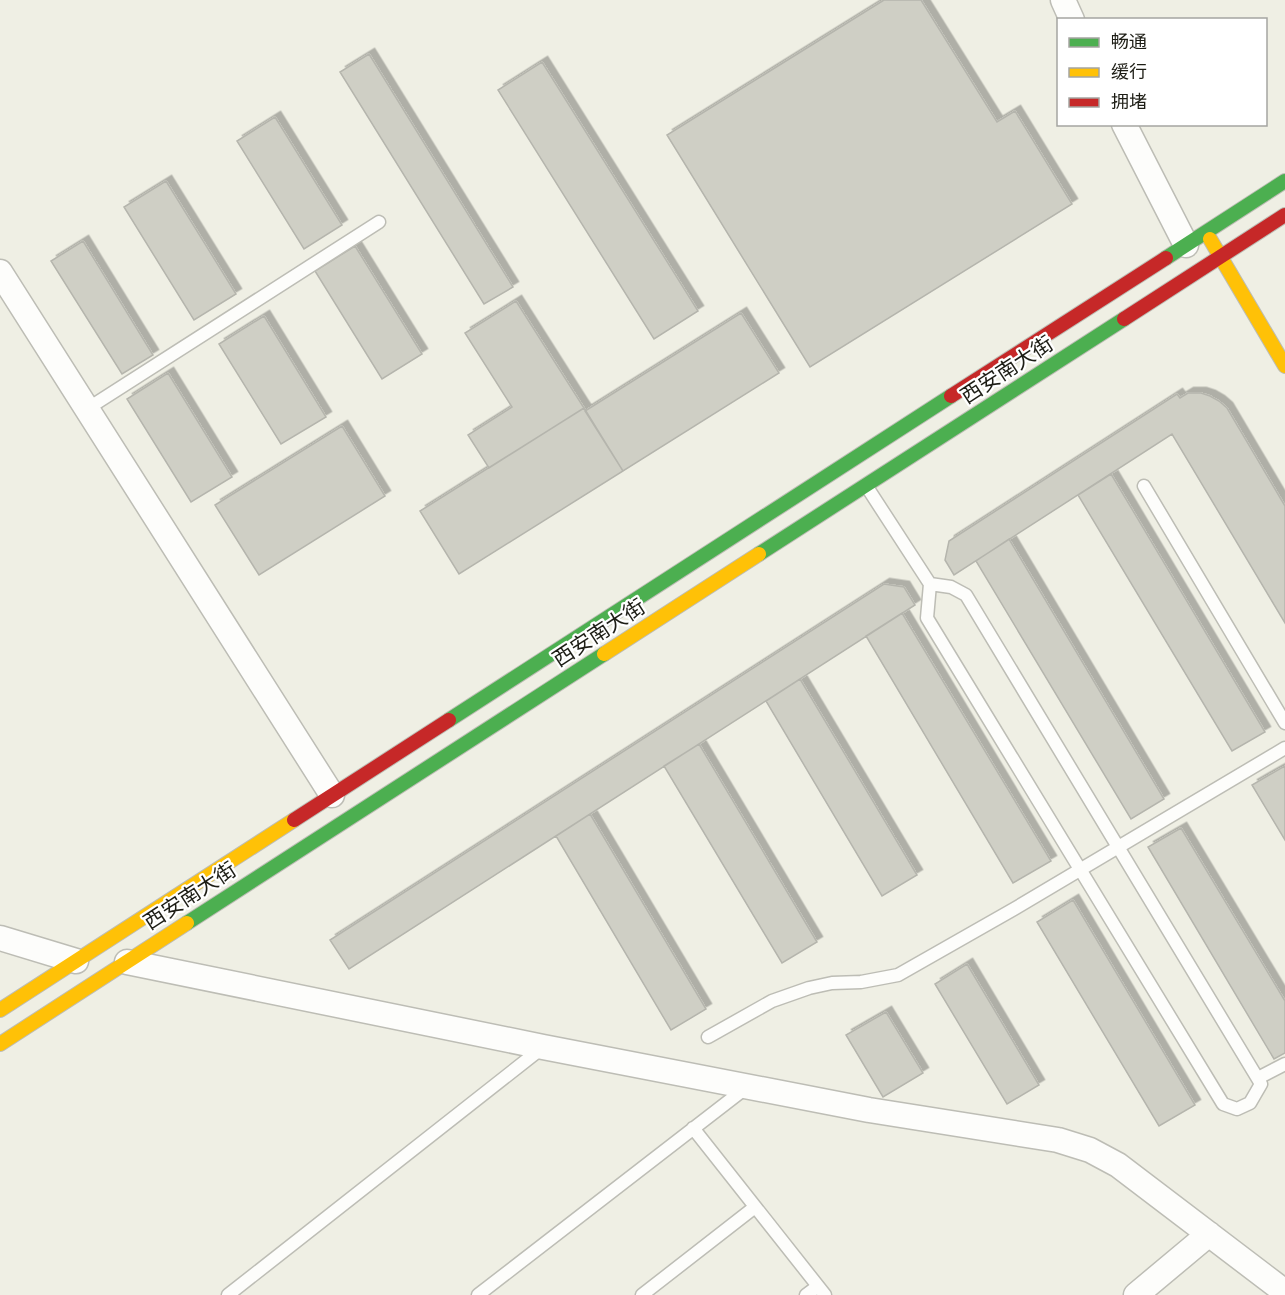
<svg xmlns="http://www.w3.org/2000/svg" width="1285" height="1295" viewBox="0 0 1285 1295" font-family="Jost,'Noto Sans SC',sans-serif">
<defs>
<filter id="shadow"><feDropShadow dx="5.5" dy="-5.5" stdDeviation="0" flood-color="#0004"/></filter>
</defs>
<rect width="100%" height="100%" fill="#efefe4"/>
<path fill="#cfcfc5" stroke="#b5b5ad" stroke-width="1.5" filter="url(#shadow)" d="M884 0H921L997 122 1015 111 1072 204 810 367 667 135Z
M369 54 513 287 484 304 340 72Z
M542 62 698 311 654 339 498 90Z
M275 117 342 225 304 249 237 141Z
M166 181 236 294 194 320 124 207Z
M83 241 153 355 122 374 51 261Z
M355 246 422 354 382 379 315 271Z
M516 301 584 408 489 468 468 435 512 407 465 333Z
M741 313 779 373 623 471 585 411Z
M264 316 326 417 281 444 219 344Z
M168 373 232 477 191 502 127 399Z
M1188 393H1201L1210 396 1219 401 1227 408 1285 506V623L1172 434 954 575 945 560 949 541 1177 394 1180 398Z
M584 408 623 471 459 574 420 511Z
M342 426 385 496 259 575 215 505Z
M1111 474 1265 732 1232 751 1078 495Z
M1009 539 1164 799 1131 819 976 561Z
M884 584 904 587 915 605 349 969 330 940Z
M902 613 1051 861 1013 883 866 636Z
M800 679 917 875 882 896 766 701Z
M699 744 817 942 782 963 664 766Z
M1285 766V840L1252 785Z
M590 814 706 1009 671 1030 556 836Z
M1181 828 1285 1001V1053L1274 1059 1148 847Z
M1073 900 1195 1105 1159 1126 1037 922Z
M967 964 1039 1085 1007 1104 935 984Z
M886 1012 923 1073 883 1097 846 1035Z"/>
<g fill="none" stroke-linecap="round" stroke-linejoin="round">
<defs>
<path id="lane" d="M87 409 379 222
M1144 486 1285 723
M867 487 930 584
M930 584 951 587 966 595 1261 1084 1250 1103 1237 1109 1223 1104 927 618Z
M708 1037 772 1001 809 988 832 983 861 982 898 975 1014 909 1285 748
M1258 1078 1285 1064
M693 1128 825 1295
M228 1295 542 1048
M478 1295 747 1087
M642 1295 755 1207
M806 1295 818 1286"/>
<path id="street" d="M1063 0 1072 20
M1124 124 1186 245
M0 272 332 795
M0 938 76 961
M127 962 543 1047 869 1110 1058 1140 1090 1150 1118 1165 1285 1292
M1136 1295 1209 1234"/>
<path id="fast" d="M1166 258 1285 181
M759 554 1124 319
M449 720 951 396
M187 923 604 654"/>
<path id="slow" d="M1210 239 1285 366
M604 654 759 554
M0 1010 294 820
M0 1044 187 923"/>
<path id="jam" d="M1124 319 1285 215
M951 396 1166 258
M294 820 449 720"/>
</defs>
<use href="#lane" stroke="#bdbdb5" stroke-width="15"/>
<use href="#street" stroke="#bdbdb5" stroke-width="27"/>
<use href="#fast" stroke="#bdbdb5" stroke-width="16"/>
<use href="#slow" stroke="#bdbdb5" stroke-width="16"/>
<use href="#jam" stroke="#bdbdb5" stroke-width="16"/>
<use href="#lane" stroke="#fdfdfb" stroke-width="12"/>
<use href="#street" stroke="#fdfdfb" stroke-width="24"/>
<use href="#fast" stroke="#4caf50" stroke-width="14"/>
<use href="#slow" stroke="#ffc107" stroke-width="14"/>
<use href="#jam" stroke="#c62828" stroke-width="14"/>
</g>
<g text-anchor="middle" stroke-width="4.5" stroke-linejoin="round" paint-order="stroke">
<g font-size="21" fill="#1d1d15" stroke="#fff">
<text transform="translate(1007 370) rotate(-33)" y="7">西安南大街</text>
<text transform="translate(599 633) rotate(-33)" y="7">西安南大街</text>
<text transform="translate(190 896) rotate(-33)" y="7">西安南大街</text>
</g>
</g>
<rect x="1057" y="18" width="210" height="108" fill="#ffffff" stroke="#a5a5a1" stroke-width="1.5"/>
<rect x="1069" y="38" width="30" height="9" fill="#4caf50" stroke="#a5a5a1" stroke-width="1.5"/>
<text x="1111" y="48" font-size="18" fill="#1d1d15">畅通</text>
<rect x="1069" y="68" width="30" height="9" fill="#ffc107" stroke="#a5a5a1" stroke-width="1.5"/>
<text x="1111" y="78" font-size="18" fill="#1d1d15">缓行</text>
<rect x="1069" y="98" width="30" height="9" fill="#c62828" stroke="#a5a5a1" stroke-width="1.5"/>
<text x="1111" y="108" font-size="18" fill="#1d1d15">拥堵</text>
</svg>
